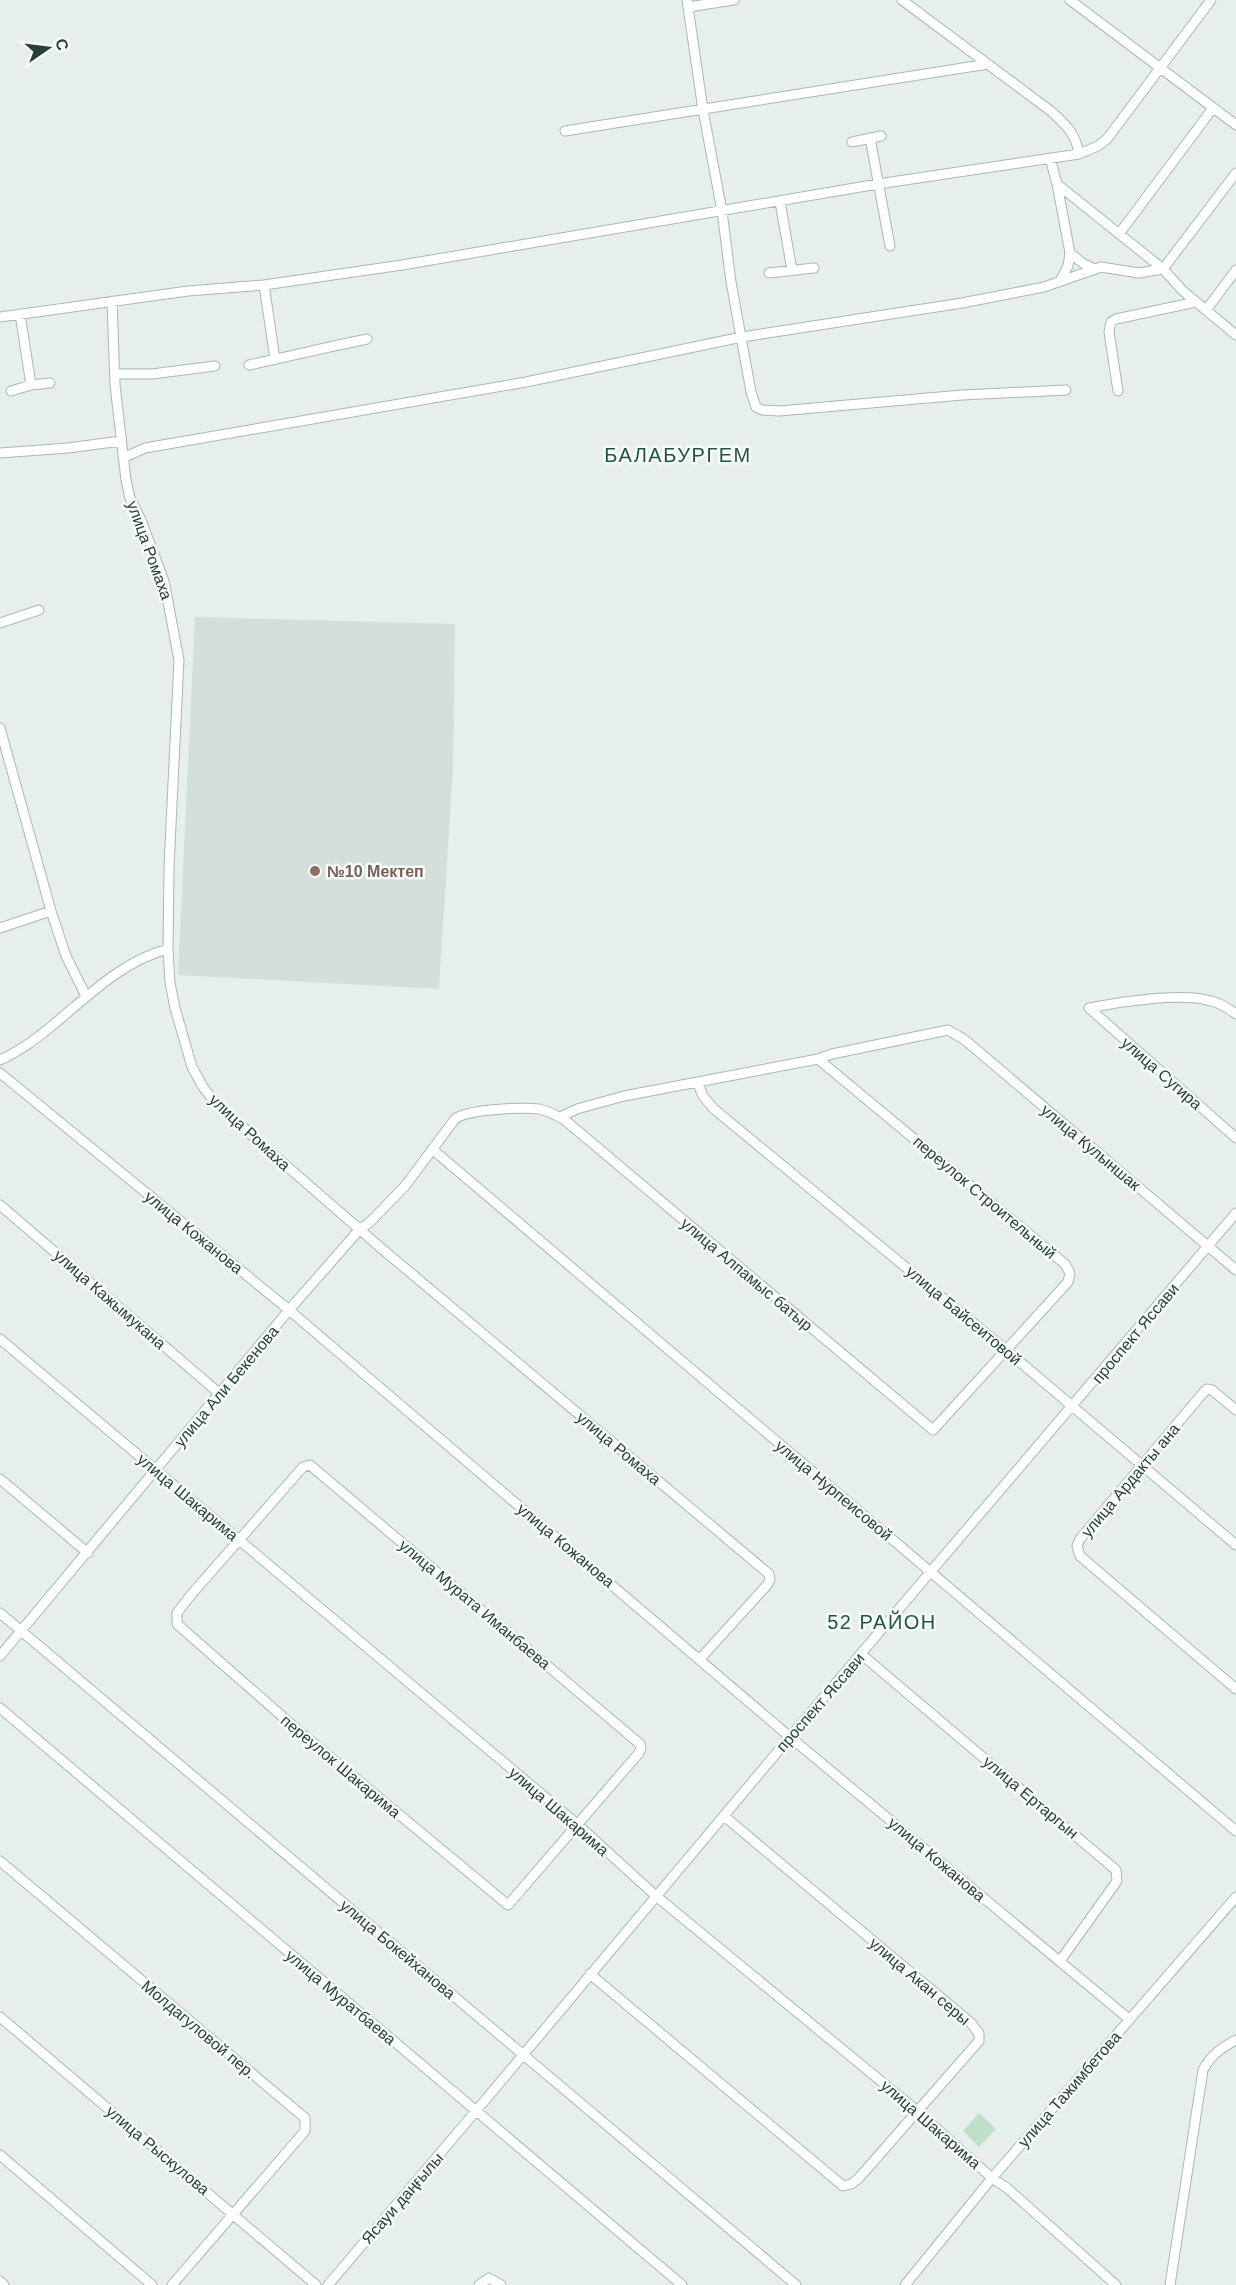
<svg xmlns="http://www.w3.org/2000/svg" width="1236" height="2285" viewBox="0 0 1236 2285" font-family="Helvetica,sans-serif">
<rect width="100%" height="100%" fill="#e6efeb"/>
<path fill="#d4dfda" d="M195 617 455 624 453 767 439 989 178 975Z"/>
<path fill="#bfe0c8" d="M979 2113 996 2129 979 2147 963 2131Z"/>
<g fill="none" stroke-linecap="round" stroke-linejoin="round">
<defs>
<path id="street" d="M687 0 703 110 722 211 731 282 751 392 756 407 762 410 779 411 962 395 1066 390
M902 0 1052 112C1066 125 1076 134 1079 154
M1070 0 1236 125
M688 7 734 0
M565 131 988 64
M870 138 890 246
M852 142 881 136
M1050 158 1057 184 1070 253 1068 266 1060 281
M1057 184 1163 269 1183 291 1236 335
M780 202 792 270
M1119 234 1213 108
M1070 253 1084 264 1095 269
M769 273 814 268
M264 285 275 359
M112 301 115 385 126 480 130 498 141 520 164 581 179 660 169 866 168 949 170 983 175 1008 192 1067 203 1087 214 1101 266 1148 381 1248 769 1574 770 1579 768 1584 700 1659
M1207 309 1236 270
M20 314 31 385
M0 317 188 291 264 285 402 265 878 184 1079 154 1098 146 1107 139 1211 0
M249 365C288 357 327 347 367 339
M115 374H152L215 366
M11 391 31 385 50 383
M1118 391 1109 332 1111 322 1116 319 1196 302
M0 453 68 448 121 441
M123 458 145 448 526 382 742 337 962 303 1044 287 1101 267 1139 273 1163 269 1236 173
M0 623 39 610
M0 728 51 911 66 956 86 996
M0 928 51 911
M1089 1008 1236 1138
M1089 1008C1118 1002 1183 992 1211 1001 1220 1003 1228 1008 1236 1014
M0 1060C60 1033 100 967 168 949
M0 1073 289 1310 790 1737 1129 2019
M697 1082 703 1096 714 1109 1006 1350 1236 1545
M560 1117 577 1109 624 1096 818 1059 832 1054 948 1030 965 1040 1236 1270
M432 1149 1236 1831
M0 1205 220 1394
M0 1339 577 1824 656 1896 916 2110 992 2178 1007 2188 1116 2285
M1236 1410 1212 1390 1207 1389 1203 1393 1080 1539 1077 1546 1080 1556 1236 1689
M310 1465 640 1744 641 1748 639 1753 508 1905 300 1732 177 1624V1613L190 1596 303 1467Z
M0 1479 88 1553
M0 1613 796 2285
M861 1654 1116 1870 1117 1881 1060 1961
M0 1656 289 1310 360 1229 369 1223 405 1186 455 1119C467 1109 523 1107 539 1109 548 1111 558 1116 566 1121L933 1430 1068 1282 1070 1273 1065 1264 818 1059
M0 1708 682 2285
M0 1861 305 2118V2131L172 2285
M590 1974 843 2186 851 2184 858 2179 979 2041V2034L971 2023 724 1816
M0 2017 316 2285
M0 2155 152 2285
M0 2281 4 2285
M328 2285 476 2111 790 1737 1236 1213
M479 2285 489 2278 501 2285
M905 2285 992 2178 1236 1897
M1170 2285 1203 2070C1211 2055 1221 2048 1236 2040"/>
</defs>
<use href="#street" stroke="#a8b8b2" stroke-width="11"/>
<use href="#street" stroke="#fff" stroke-width="9"/>
</g>
<circle fill="#8d6e63" stroke="#f7fbf9" stroke-width="2" cx="315" cy="871" r="6"/>
<g text-anchor="middle" stroke-width="5" stroke-linejoin="round" paint-order="stroke">
<g font-size="16" fill="#24423a" stroke="#f7fbf9">
<text transform="translate(150 550) rotate(70)" y="6">улица Ромаха</text>
<text transform="translate(1162 1073) rotate(41)" y="6">улица Сугира</text>
<text transform="translate(250 1132) rotate(43)" y="6">улица Ромаха</text>
<text transform="translate(1091 1147) rotate(40)" y="6">улица Кулыншак</text>
<text transform="translate(985 1197) rotate(40)" y="6">переулок Строительный</text>
<text transform="translate(194 1232) rotate(39)" y="6">улица Кожанова</text>
<text transform="translate(747 1274) rotate(40)" y="6">улица Алпамыс батыр</text>
<text transform="translate(110 1299) rotate(41)" y="6">улица Кажымукана</text>
<text transform="translate(964 1315) rotate(40)" y="6">улица Байсеитовой</text>
<text transform="translate(1135 1333) rotate(-50)" y="6">проспект Яссави</text>
<text transform="translate(226 1386) rotate(-50)" y="6">улица Али Бекенова</text>
<text transform="translate(619 1448) rotate(40)" y="6">улица Ромаха</text>
<text transform="translate(1130 1480) rotate(-50)" y="6">улица Ардакты ана</text>
<text transform="translate(834 1490) rotate(40)" y="6">улица Нурпеисовой</text>
<text transform="translate(188 1497) rotate(40)" y="6">улица Шакарима</text>
<text transform="translate(566 1545) rotate(40)" y="6">улица Кожанова</text>
<text transform="translate(475 1604) rotate(40)" y="6">улица Мурата Иманбаева</text>
<text transform="translate(820 1702) rotate(-49)" y="6">проспект Яссави</text>
<text transform="translate(341 1766) rotate(40)" y="6">переулок Шакарима</text>
<text transform="translate(1031 1797) rotate(40)" y="6">улица Ертаргын</text>
<text transform="translate(559 1811) rotate(41)" y="6">улица Шакарима</text>
<text transform="translate(937 1859) rotate(40)" y="6">улица Кожанова</text>
<text transform="translate(398 1949) rotate(40)" y="6">улица Бокейханова</text>
<text transform="translate(920 1981) rotate(40)" y="6">улица Акан серы</text>
<text transform="translate(341 1997) rotate(40)" y="6">улица Муратбаева</text>
<text transform="translate(199 2029) rotate(40)" y="6">Молдагуловой пер.</text>
<text transform="translate(1069 2089) rotate(-49)" y="6">улица Тажимбетова</text>
<text transform="translate(931 2124) rotate(41)" y="6">улица Шакарима</text>
<text transform="translate(158 2150) rotate(40)" y="6">улица Рыскулова</text>
<text transform="translate(402 2198) rotate(-49)" y="6">Ясауи даңғылы</text>
</g>
<g font-size="16" font-weight="bold" fill="#785e54" stroke="#f7fbf9" text-anchor="start">
<text x="327" y="877">№10 Мектеп</text>
</g>
<g font-size="20" letter-spacing="1.5" fill="#1f5548" stroke="#f7fbf9">
<text x="678" y="462">БАЛАБУРГЕМ</text>
<text x="882" y="1629">52 РАЙОН</text>
</g>
</g>
<g transform="translate(48 48) rotate(76)" stroke="#f7fbf9" stroke-width="4.5" paint-order="stroke">
<path d="M0-4.5L10 22L0 15L-10 22Z" fill="#24423a"/>
<text y="-9" font-size="16" font-weight="bold" text-anchor="middle" fill="#24423a">С</text>
</g>
</svg>
